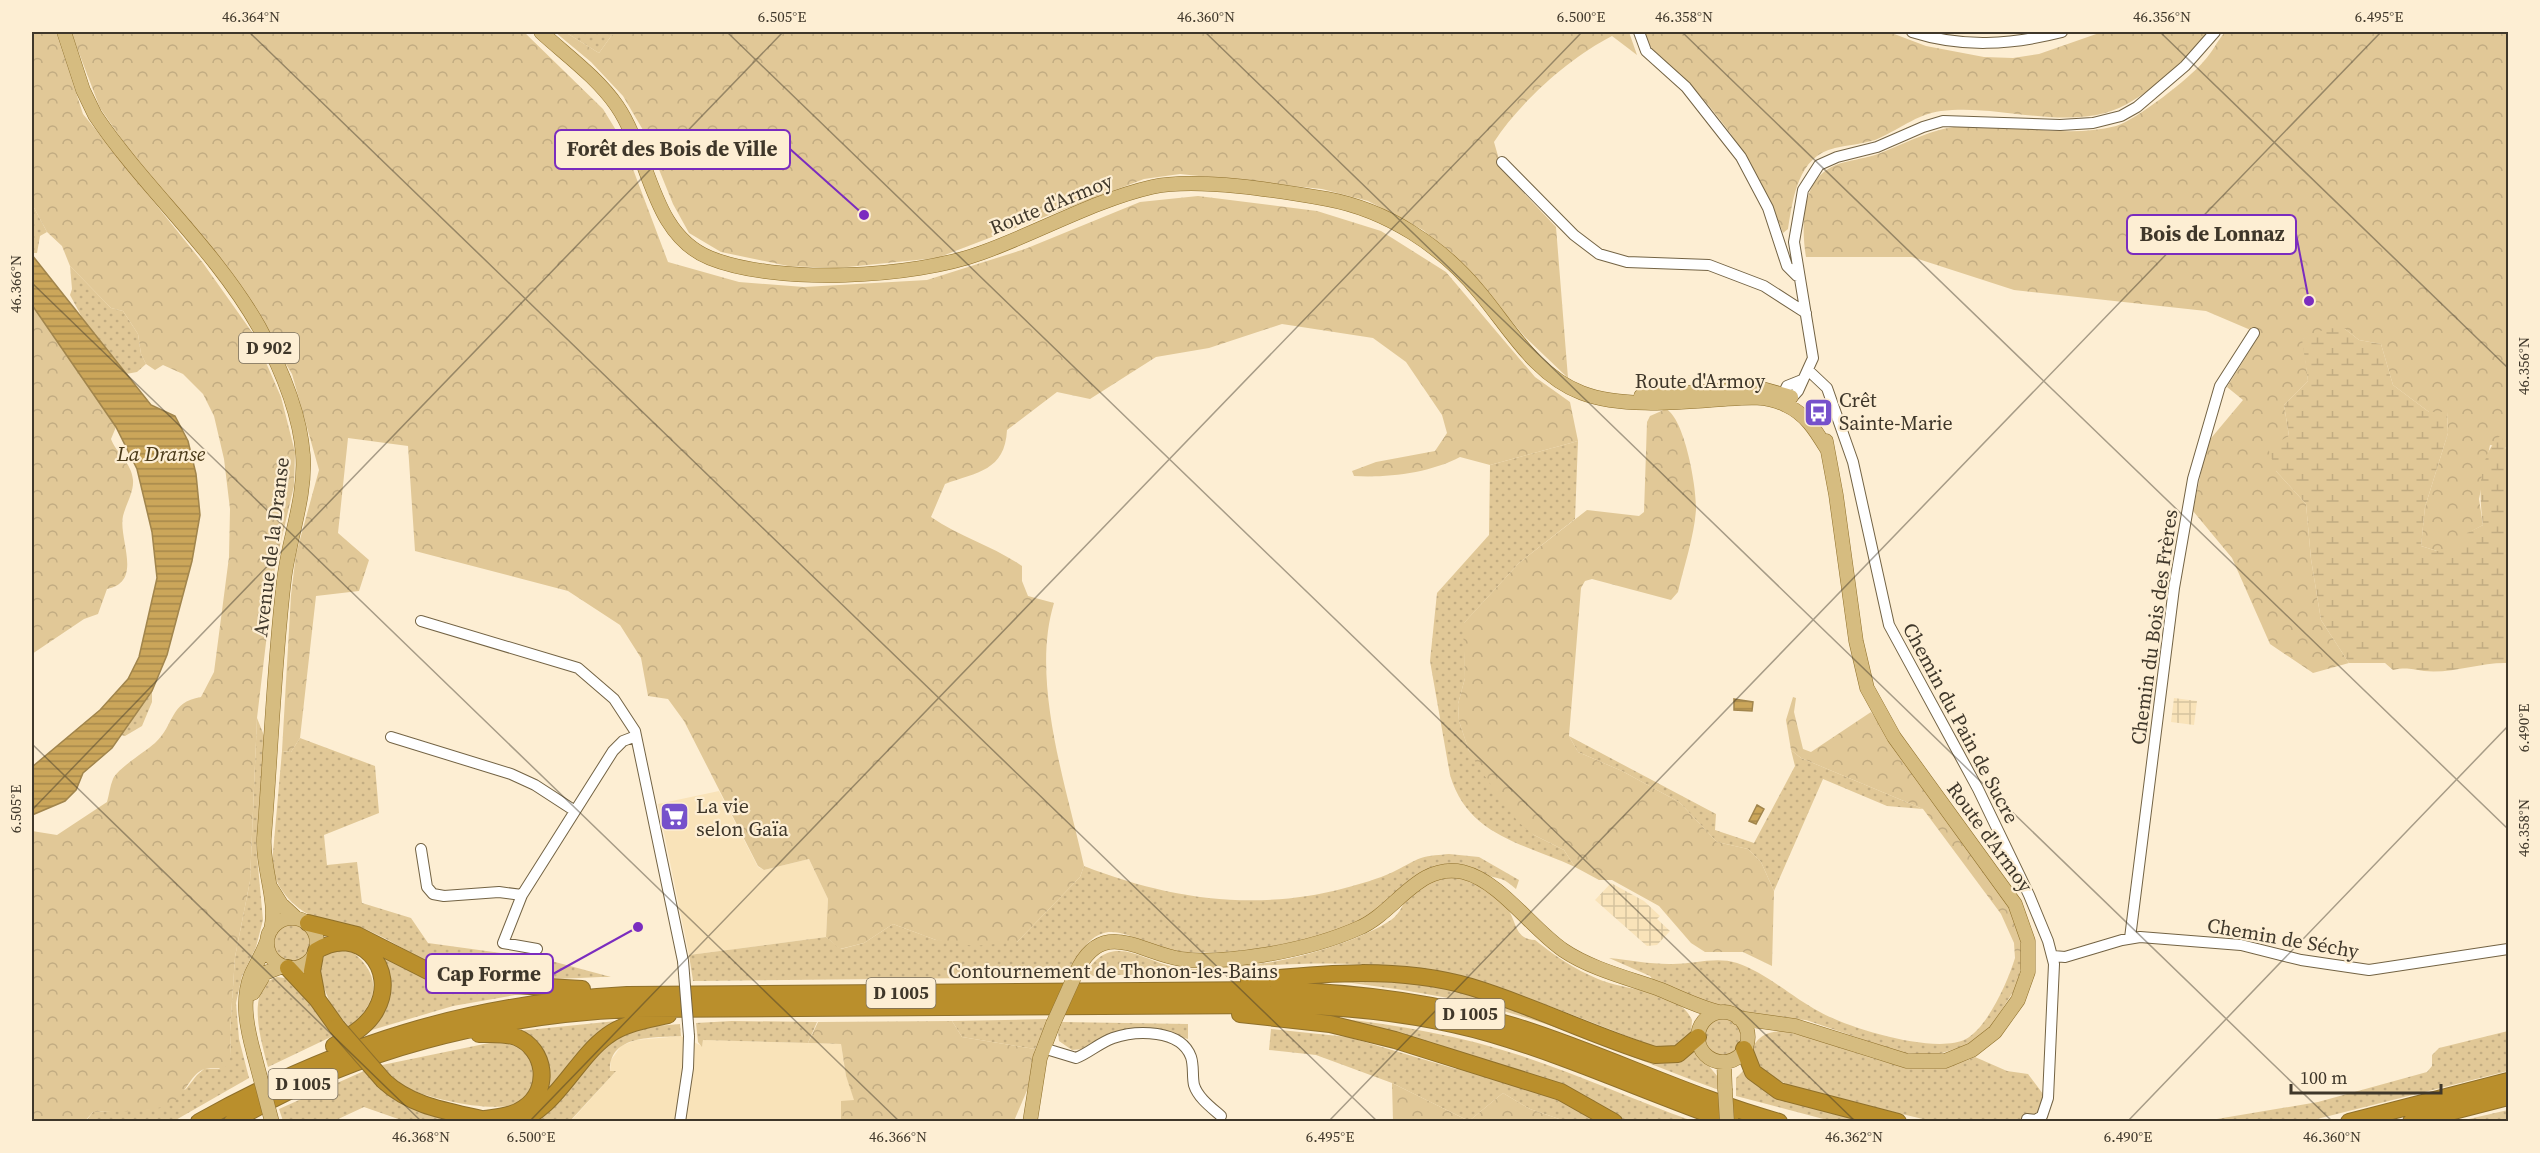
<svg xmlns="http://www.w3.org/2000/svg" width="2540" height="1153" viewBox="0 0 2540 1153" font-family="'Source Serif 4',serif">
<defs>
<pattern id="industrial-grid" width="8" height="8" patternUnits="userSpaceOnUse" patternTransform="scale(1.5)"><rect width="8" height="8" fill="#f9e3b9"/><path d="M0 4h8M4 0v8" fill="none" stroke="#d6c39f"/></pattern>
<pattern id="grass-dots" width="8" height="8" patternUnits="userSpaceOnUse" patternTransform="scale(1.5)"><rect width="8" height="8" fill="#e1c897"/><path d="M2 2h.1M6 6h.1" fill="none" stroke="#c2ac82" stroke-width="1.8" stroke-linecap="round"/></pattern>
<pattern id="forest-crowns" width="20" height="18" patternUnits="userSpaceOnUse" patternTransform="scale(1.5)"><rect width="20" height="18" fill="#e1c897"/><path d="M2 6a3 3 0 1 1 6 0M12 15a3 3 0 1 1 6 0" fill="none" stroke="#c2ac82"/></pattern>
<pattern id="wetland-marsh" width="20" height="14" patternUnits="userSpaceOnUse" patternTransform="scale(1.5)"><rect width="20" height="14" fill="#e1c897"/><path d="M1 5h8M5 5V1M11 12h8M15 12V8" fill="none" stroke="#c2ac82"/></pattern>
<pattern id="water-rules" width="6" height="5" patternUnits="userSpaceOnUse" patternTransform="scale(1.5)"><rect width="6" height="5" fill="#cba65a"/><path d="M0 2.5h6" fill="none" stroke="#a6884b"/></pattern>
</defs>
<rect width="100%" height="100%" fill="#fdeed3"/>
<path fill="#f9e3b9" d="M719 791 758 867 764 870 809 859 828 899 826 937 689 955 658 804Z
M681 1036 702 1046 703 1040 841 1044 846 1076 855 1101H841V1121L570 1122 615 1072 610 1071 611 1060 621 1046 636 1040Z"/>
<path fill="url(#industrial-grid)" d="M2174 698 2197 701 2194 725 2171 722Z
M1611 883 1644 901 1660 916 1657 919 1670 931 1657 945 1647 946 1595 900Z"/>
<path fill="url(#grass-dots)" d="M565 32H614L599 53Z
M32 204 47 232 40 236 37 253H32Z
M70 266 111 308 123 311 138 334 141 354 146 364 137 372 126 374 84 321 70 295 72 289Z
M1578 441 1575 519 1519 563 1464 623 1465 678 1458 704 1459 721 1469 751 1534 835 1564 850 1575 867C1523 843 1468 836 1450 775L1430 661 1437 593 1489 535 1490 465Z
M152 691V702L142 726 125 736 121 735Z
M257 718 265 738 256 845 263 920 256 947 242 976 236 1003 239 1039 249 1078 174 1121 85 1122 93 1112 150 1109 186 1089 197 1075 204 1069H219L231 1056 230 1032 235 957 250 881Z
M1569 736 1716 814 1715 830 1754 843 1795 766 1791 750 1801 758 1923 809 1887 806 1823 779 1774 891 1761 862 1748 849 1717 842 1679 802 1622 771 1578 752Z
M300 738 375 766 379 813 324 835 327 865 357 862 362 903 411 918 428 943 544 959 611 977C566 977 502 985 460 974 423 965 395 940 360 927 349 923 334 924 321 920 297 912 275 890 272 864L282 751 291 752Z
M1449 854 1479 857 1519 880 1516 889C1511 885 1507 881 1501 879 1492 876 1441 866 1434 868 1407 873 1388 905 1364 918 1320 942 1237 955 1187 952 1128 948 1104 896 1067 977L693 981 689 955 826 937 841 949 864 943 893 924 936 940 1017 942 1080 877 1084 866C1168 899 1256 912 1345 888 1360 884 1378 879 1393 872 1402 868 1412 861 1421 858 1430 855 1440 855 1449 854Z
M1451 877C1472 879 1493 891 1507 908 1517 921 1514 939 1535 940 1555 956 1574 969 1598 979 1624 991 1679 989 1692 1020L1691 1035 1681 1046 1649 1047 1645 1043C1564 1012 1484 976 1397 967 1293 956 1188 975 1084 976 1112 928 1142 963 1180 968 1204 971 1233 966 1257 964 1293 961 1362 940 1391 920 1402 912 1402 903 1410 895 1422 884 1435 880 1451 877Z
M273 943a19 19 0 1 1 38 0a19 19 0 1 1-38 0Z
M344 946C381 970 383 998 349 1027L331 1005 322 983 319 982 321 965 327 950Z
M375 952 424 974 538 991 453 1006 365 1032 376 1020Z
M1609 958C1629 960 1649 964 1669 964 1692 965 1714 956 1737 963 1765 972 1793 998 1820 1012 1848 1028 1936 1055 1966 1039 1988 1027 2008 981 2015 958H2024L2015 989 1992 1025 1967 1045 1936 1055 1903 1053 1806 1020 1747 1016 1731 1008 1718 1007 1655 982 1650 976Z
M1361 976 1459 989 1653 1059 1694 1048 1718 1077 1719 1090C1651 1066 1586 1035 1517 1015 1455 996 1392 988 1328 980Z
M277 977 293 979 333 1036 268 1067C262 1044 244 988 277 977Z
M1335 1018C1399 1025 1461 1036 1522 1056 1580 1075 1636 1101 1693 1121H1621Z
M1705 1037a18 18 0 1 1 36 0a18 18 0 1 1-36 0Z
M1048 1019 1035 1049 962 1037 952 1021Z
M616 1021 597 1037 552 1087 547 1085 518 1031Z
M732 1021 817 1022 808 1043 703 1040 702 1047 698 1042 696 1023Z
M1062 1022 1188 1024V1039L1171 1034 1106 1038 1083 1049 1072 1050 1059 1041 1058 1032Z
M680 1024 681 1036C654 1038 609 1034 610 1071H616L570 1121 534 1122 614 1038 645 1027Z
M1271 1029 1348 1037 1456 1069 1457 1066 1547 1094 1603 1121H1565L1530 1109 1503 1093 1469 1121 1392 1083 1316 1055 1269 1050Z
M1781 1031C1847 1042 1908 1088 1975 1057L2007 1071 2028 1074 2043 1094 2038 1121H1931L1794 1088 1757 1069 1751 1052C1756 1037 1766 1032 1781 1031Z
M2508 1031V1071L2309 1121H2205L2318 1102 2427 1072 2432 1066V1055L2439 1048Z
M489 1043C499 1043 508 1043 516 1047 538 1059 539 1091 517 1103 497 1114 430 1099 410 1089 398 1084 391 1075 382 1065Z
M1746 1068 1750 1073 1880 1121H1831L1736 1096V1078Z
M364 1071 396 1101 453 1121H404L364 1107 334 1121H283L279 1109Z
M2508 1110V1121H2460Z"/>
<path fill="url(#forest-crowns)" d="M32 32H56L83 114 203 263 254 335 281 397 295 452 294 486 275 567 257 718 250 881 235 957 230 1032 231 1056 227 1066C219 1070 213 1067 205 1069 192 1072 186 1092 176 1100 156 1115 118 1110 93 1112L85 1121H32V831L57 835 107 802C109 795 110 786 113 779 118 768 145 752 155 743 175 725 169 702 201 697L214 672 229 557 230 509 224 459 214 416 203 394 183 374 163 365 155 370 146 364 141 354 138 334 123 311 111 308 70 266 62 246 47 232 32 204Z
M71 32H524L603 109 622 140 668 262 739 282 804 287 927 280 1025 249 1140 202 1198 196 1317 211 1381 231 1446 272 1535 377 1570 402 1578 441 1490 465 1460 457C1430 473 1387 478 1354 476L1352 471 1376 462 1435 451 1447 433 1442 415 1406 362 1373 338 1282 324 1209 348 1156 357 1090 399 1057 392 1007 430C1005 471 977 472 945 484L931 517C960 537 993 546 1022 566V581L1028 596 1054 603C1030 681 1067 788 1084 866L1080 877 1017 942 974 946 936 940 893 924 864 943 840 949 826 937 828 899 809 859 764 870 758 866 684 721 668 699 648 696 641 658 620 625 568 591 415 551 408 446 348 438 338 533 369 560 359 591 316 596 300 738 291 752 282 751 291 595 296 554 319 470 292 374 239 287 132 154 100 108Z
M555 32H565L599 53 614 32H1629L1637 55 1612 36C1569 58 1520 102 1494 142L1502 170 1556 227 1568 378 1525 337 1461 262 1423 230 1368 201 1322 189 1180 174 1144 179 937 258 837 268 788 266 721 252 689 233 673 204 643 130 623 96 591 62Z
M1644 32H1889L1926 46 1984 57 2013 58 2039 54 2102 32H2207C2185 62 2142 103 2105 113 2052 127 1995 104 1941 111 1917 114 1897 131 1875 140 1862 144 1848 145 1835 148 1798 156 1793 198 1788 229L1783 233C1763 178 1732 129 1691 86 1671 66 1653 60 1644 32Z
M2225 32H2508V448L2490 445 2479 499 2483 525 2468 533 2459 551H2437L2421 546 2425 507 2448 433 2447 412H2429L2393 385 2381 344 2359 340 2345 329 2303 339 2308 381 2284 405 2289 436 2276 471 2306 504 2311 559 2321 620 2349 663 2313 673 2270 644 2232 558 2193 511 2207 443 2243 400 2227 387 2260 334 2206 311 2014 290 1912 257H1806C1801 227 1801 178 1836 165 1848 160 1863 159 1875 155 1905 144 1930 129 1961 126 2013 123 2065 139 2116 126 2136 120 2190 78 2204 61 2212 53 2217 41 2225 32Z
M32 305 116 427 111 439C116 453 132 463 133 480 134 492 126 504 123 516 118 539 144 582 107 589L98 614 84 619 32 654Z
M1666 409C1685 419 1697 489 1696 510 1694 537 1684 566 1678 592L1671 600 1592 579 1585 581 1581 588 1569 736 1578 752 1622 771 1679 802 1717 842 1748 849 1761 862 1774 891 1772 966 1743 952H1705L1691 943 1659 906 1612 880H1599L1575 867 1564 850 1534 835 1518 822 1481 771 1469 751 1459 721 1458 704 1465 678 1463 624 1519 563 1587 510 1639 516 1644 512 1647 422 1650 416Z
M1793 697 1796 698 1794 712 1803 749 1811 752 1871 712 2005 898 2021 933 2024 958H2015L2014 943 2001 914 1923 809 1801 758 1791 750 1786 720Z
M952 1021 962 1037 1035 1049 1028 1088 1014 1121H841V1101L854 1100 846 1076 841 1044 808 1043 818 1022Z
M1392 1083 1469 1121 1503 1093 1530 1109 1565 1121H1393Z"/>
<path fill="url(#wetland-marsh)" d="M2328 328 2345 329 2359 340 2381 344 2393 385 2429 412H2447L2448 433 2425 507 2421 546 2437 551H2458L2467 533 2483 525C2479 495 2477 457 2501 435L2506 449 2508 448V663C2481 662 2452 674 2424 671 2411 669 2406 667 2393 670L2385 663H2349L2321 620 2311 559 2306 504 2276 471 2268 448 2289 436 2284 405 2308 381 2302 339Z"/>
<path fill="url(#water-rules)" stroke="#a1854c" stroke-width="1.5" d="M32 255 151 405 175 416 188 441 196 474 200 515 192 561 167 655 152 691 112 748 83 773 76 790 65 801 32 815V767L100 710 128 679 139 657 157 578 152 532 137 469 116 427 32 305Z
M1734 699 1753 702 1752 711 1734 710Z
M1757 805 1764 809 1756 824 1749 821Z"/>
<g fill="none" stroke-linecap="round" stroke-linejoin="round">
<defs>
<path id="minor" d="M1639 32 1646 51 1686 87 1741 157 1768 208 1787 266 1797 276
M1912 32C1962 48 2011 45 2062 32
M1502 162 1574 235 1599 254 1627 262 1709 265 1764 286 1806 313
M1809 371 1827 388 1853 462 1889 625 1978 789 2029 895 2048 941 2054 964 2048 1098 2042 1116 2036 1120 2027 1119
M1780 401 1787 386 1802 380
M1788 402 1798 391 1813 358 1794 242 1803 190 1819 165 1837 157 1877 147 1923 127 1943 121 2060 125 2093 123 2121 116 2137 107 2185 66 2215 32
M421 621 578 668 614 699 635 731 683 961
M391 737 511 774 535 785 575 811
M421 849 427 887 433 894 444 896 499 892 522 895
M2130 938 2174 588 2193 479 2220 386 2254 333
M537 949 503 943 522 895 613 751 623 741 636 736
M2053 956 2065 957 2122 940 2140 937 2241 945 2301 960 2369 970 2508 949
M1043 1048 1076 1058C1089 1053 1099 1043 1113 1038 1136 1030 1181 1029 1191 1057 1194 1066 1192 1076 1194 1085 1198 1098 1212 1108 1221 1116
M680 1122 688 1068 689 1036"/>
<path id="major" d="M64 32 83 90 95 115C144 188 215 249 259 327 279 364 300 412 303 455 306 497 289 538 284 580 274 665 271 752 264 838 262 868 278 900 271 930
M541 32C566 55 597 77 617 106 650 154 650 234 710 258 777 285 913 278 981 253 1037 233 1095 200 1152 187 1197 177 1281 191 1327 199 1387 210 1442 246 1480 293 1510 329 1536 376 1582 393 1619 407 1672 403 1711 400 1736 399 1763 393 1786 405 1806 414 1816 431 1827 449
M1641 396 1759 388 1791 397
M271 888 281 904 296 918
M267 943a25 25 0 1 1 50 0a25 25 0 1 1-50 0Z
M1076 973C1102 916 1140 953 1181 959 1207 963 1238 959 1263 955 1294 950 1330 941 1359 928 1396 912 1418 862 1463 872 1500 881 1531 928 1563 950 1591 969 1628 978 1659 989 1679 997 1698 1007 1719 1012
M253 993 265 973 283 966
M1698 1037a25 25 0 1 1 50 0a25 25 0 1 1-50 0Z
M1738 1018 1795 1026 1907 1061H1945L1972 1050 1995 1032 2018 1000 2028 972V941L2015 904 1894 737 1867 688 1856 641 1836 495 1826 441
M254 1054C247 1028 241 1001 251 975 256 964 263 953 267 941
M1724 1062 1725 1089
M1030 1122 1040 1058 1053 1024"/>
<path id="highway" d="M308 923 357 935 430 972 458 982 582 989
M316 951C359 923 399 969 376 1010 367 1027 349 1036 334 1046
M315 955 312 971 317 998
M288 968 317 999 337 1027
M1249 981C1324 973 1398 966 1471 987 1534 1006 1593 1036 1655 1055L1678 1054 1698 1037
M1240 1014 1330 1024 1395 1040 1561 1092 1614 1122
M479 1034C491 1034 504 1033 516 1037 546 1049 551 1090 524 1108 513 1116 498 1117 485 1119
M1744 1049 1753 1072 1779 1091 1898 1122
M384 1081C414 1109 456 1112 494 1122
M199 1122C337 1045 469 1003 627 995L1270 990C1354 992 1437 1002 1517 1027 1606 1055 1689 1097 1779 1122
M232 1122C353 1049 492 1015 632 1009L1276 1005C1348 1006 1422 1014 1492 1034 1573 1058 1651 1094 1731 1122
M513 1122C554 1113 574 1060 607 1036 624 1023 647 1020 668 1015
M2349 1122 2508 1081
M2411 1122 2508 1097"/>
</defs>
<use href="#minor" stroke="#736344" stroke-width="12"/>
<use href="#major" stroke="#8f702b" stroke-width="15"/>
<use href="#highway" stroke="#8f702b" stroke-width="18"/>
<use href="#minor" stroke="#fff" stroke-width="10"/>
<use href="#major" stroke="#d6bc80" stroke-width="14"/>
<use href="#highway" stroke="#ba8f2c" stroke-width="16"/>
<defs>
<path id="minor-bridge" d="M683 961 689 1036"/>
<path id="major-bridge" d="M1053 1024 1076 973
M254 1054 272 1122
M1725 1089 1727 1122"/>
<path id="highway-bridge" d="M337 1027 384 1081"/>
</defs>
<use href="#minor-bridge" stroke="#736344" stroke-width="12" stroke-linecap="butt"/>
<use href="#major-bridge" stroke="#8f702b" stroke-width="15" stroke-linecap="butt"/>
<use href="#highway-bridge" stroke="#8f702b" stroke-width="18" stroke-linecap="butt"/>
<use href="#minor-bridge" stroke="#fff" stroke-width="10"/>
<use href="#major-bridge" stroke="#d6bc80" stroke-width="14"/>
<use href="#highway-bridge" stroke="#ba8f2c" stroke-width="16"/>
</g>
<path fill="none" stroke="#3f372a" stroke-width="1.5" stroke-opacity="0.45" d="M249 32 1378 1122M727 32 1856 1122M1205 32 2333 1122M1682 32 2508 829M2160 32 2508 368M32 283 900 1122M32 744 422 1122M32 810 783 32M529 1122 1582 32M1328 1122 2381 32M2127 1122 2508 726"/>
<defs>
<symbol id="bus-square" viewBox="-11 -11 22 22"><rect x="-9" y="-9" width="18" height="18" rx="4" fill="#7651cb" stroke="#fdeed3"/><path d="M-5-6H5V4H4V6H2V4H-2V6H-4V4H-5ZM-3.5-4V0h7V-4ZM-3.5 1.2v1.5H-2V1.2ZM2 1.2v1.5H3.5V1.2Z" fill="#fff"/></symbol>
<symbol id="supermarket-square" viewBox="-11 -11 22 22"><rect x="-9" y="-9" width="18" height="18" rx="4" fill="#7651cb" stroke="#fdeed3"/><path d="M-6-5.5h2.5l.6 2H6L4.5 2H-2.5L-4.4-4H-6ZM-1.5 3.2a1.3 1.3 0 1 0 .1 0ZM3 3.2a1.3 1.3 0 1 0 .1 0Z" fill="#fff"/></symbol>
</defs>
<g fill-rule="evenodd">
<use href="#bus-square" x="1802" y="396" width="33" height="33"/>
<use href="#supermarket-square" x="658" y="800" width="33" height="33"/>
</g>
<g text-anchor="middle" stroke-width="4.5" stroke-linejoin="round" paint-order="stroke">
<g fill="#fdeed3" stroke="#786e5d" stroke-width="1.5">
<rect x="239" y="333" width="60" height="30" rx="4.5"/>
<rect x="866.5" y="978" width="69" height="30" rx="4.5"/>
<rect x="1435.5" y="999" width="69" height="30" rx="4.5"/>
<rect x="268.5" y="1069" width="69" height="30" rx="4.5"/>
</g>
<g font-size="18" font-weight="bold" fill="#3f372a">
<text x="269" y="354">D 902</text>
<text x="901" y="999">D 1005</text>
<text x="1470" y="1020">D 1005</text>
<text x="303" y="1090">D 1005</text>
</g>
<g font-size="20" fill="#3f372a" stroke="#fdeed3">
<text transform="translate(1051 204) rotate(-22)" y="7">Route d'Armoy</text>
<text x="1700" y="388">Route d'Armoy</text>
<text transform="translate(271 547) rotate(-83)" y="7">Avenue de la Dranse</text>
<text transform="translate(2154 627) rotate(-82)" y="7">Chemin du Bois des Frères</text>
<text transform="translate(1961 723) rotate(62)" y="7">Chemin du Pain de Sucre</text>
<text transform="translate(1990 837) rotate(54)" y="7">Route d'Armoy</text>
<text transform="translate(2283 938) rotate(10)" y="7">Chemin de Séchy</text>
<text x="1113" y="978">Contournement de Thonon-les-Bains</text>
</g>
<g font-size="20" fill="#3f372a" stroke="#fdeed3" text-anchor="start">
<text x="1839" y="407">Crêt<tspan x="1839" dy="23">Sainte-Marie</tspan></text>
<text x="696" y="813">La vie<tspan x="696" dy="23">selon Gaïa</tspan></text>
</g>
<g font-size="21" font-style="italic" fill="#493918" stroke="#fdeed3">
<text x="161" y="461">La Dranse</text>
</g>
</g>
<path fill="none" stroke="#7b2cbf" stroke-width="2" d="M864 215L790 149M2309 301L2296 234M638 927L553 974"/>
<g fill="#7b2cbf" stroke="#fdeed3" stroke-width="2">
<circle cx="864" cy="215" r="6"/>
<circle cx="2309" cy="301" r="6"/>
<circle cx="638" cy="927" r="6"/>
</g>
<g fill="#fdeed3" stroke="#7b2cbf" stroke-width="2">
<rect x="555" y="130" width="235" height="39" rx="6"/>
<rect x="2127" y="215" width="169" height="39" rx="6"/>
<rect x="426" y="954" width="127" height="39" rx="6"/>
</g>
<g font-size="21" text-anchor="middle" font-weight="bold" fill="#3f372a">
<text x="672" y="156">Forêt des Bois de Ville</text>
<text x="2212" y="241">Bois de Lonnaz</text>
<text x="489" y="981">Cap Forme</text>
</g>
<rect width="2540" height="1153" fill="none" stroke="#fdeed3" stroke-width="66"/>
<path d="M2291 1084v9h150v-9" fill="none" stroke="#3f372a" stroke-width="3"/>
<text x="2300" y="1084" font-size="18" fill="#3f372a" stroke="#fdeed3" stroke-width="4.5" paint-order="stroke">100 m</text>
<rect x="33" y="33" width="2474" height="1087" fill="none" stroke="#3f372a" stroke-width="2"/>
<g font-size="15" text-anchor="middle" fill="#3f372a">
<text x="251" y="22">46.364°N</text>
<text x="782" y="22">6.505°E</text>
<text x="1206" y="22">46.360°N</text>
<text x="1581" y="22">6.500°E</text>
<text x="1684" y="22">46.358°N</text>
<text x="2162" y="22">46.356°N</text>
<text x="2379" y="22">6.495°E</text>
<text transform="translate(16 284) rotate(-90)" y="5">46.366°N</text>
<text transform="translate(2524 366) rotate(-90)" y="5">46.356°N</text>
<text transform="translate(2524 728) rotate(-90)" y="5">6.490°E</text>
<text transform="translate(16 809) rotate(-90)" y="5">6.505°E</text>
<text transform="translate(2524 828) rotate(-90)" y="5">46.358°N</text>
<text x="421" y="1142">46.368°N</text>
<text x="531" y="1142">6.500°E</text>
<text x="898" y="1142">46.366°N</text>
<text x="1330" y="1142">6.495°E</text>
<text x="1854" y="1142">46.362°N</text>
<text x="2128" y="1142">6.490°E</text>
<text x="2332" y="1142">46.360°N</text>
</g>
</svg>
